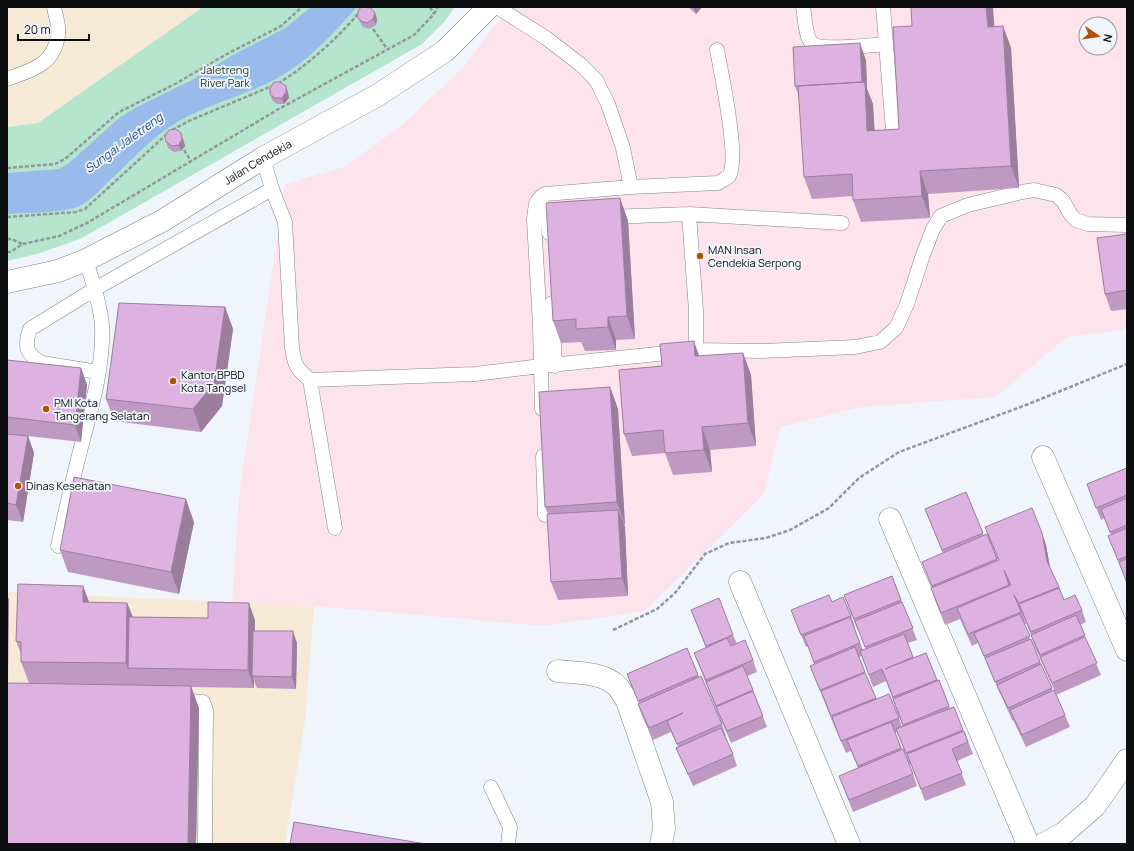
<svg xmlns="http://www.w3.org/2000/svg" width="1134" height="851" viewBox="0 0 1134 851" font-family="Manrope,sans-serif">
<rect width="100%" height="100%" fill="#f0f5fb"/>
<path fill="#f6e9d5" d="M7 7H203L38 123 7 127Z
M7 592 314 606 305 721 285 844H7Z"/>
<path fill="#fde3eb" fill-rule="evenodd" d="M508 7H1127V329L1067 337 996 397 861 407 780 427 764 494 645 611 543 626 314 606 232 603 239 496 285 184 344 167 401 126 464 67ZM1086 24H1110V48H1086Z"/>
<path fill="#b5e5cd" d="M203 7H455L445 21 422 44 80 239 37 254 7 261V127L38 123Z"/>
<path fill="#98bbec" d="M311 7H357C332 35 305 65 270 82 237 98 199 107 168 128 146 143 127 165 107 183 99 191 90 201 79 206 65 213 24 213 7 214V173L59 169 69 163 118 119 137 107 190 81 233 55 285 28Z"/>
<g fill="none" stroke-linecap="round" stroke-linejoin="round">
<defs>
<path id="service" d="M497 7 546 38 581 65 596 80 608 104 623 148 631 187 718 183C721 181 727 178 729 176 740 160 721 72 717 50
M803 7C805 16 805 37 812 43 820 51 872 45 886 44
M883 7 894 143
M7 79C32 70 54 65 58 35 60 27 55 15 54 7
M263 158 272 189 285 222 292 348C295 366 296 368 310 380L335 528
M536 203 542 204C547 214 549 222 549 233
M609 217 689 214 842 223
M552 303 555 366
M696 350 761 351 855 347 880 342 896 328 907 304 923 255 933 229 941 216 968 205 1022 192 1034 190 1056 195 1063 201 1071 215 1076 220 1088 224 1127 225
M98 372 42 363C26 354 24 346 30 329L95 289 272 189
M310 380 475 374 541 366 540 325 534 220C535 209 535 199 545 194L631 187
M542 409 541 366 696 350V311L689 214
M543 456 545 515
M58 546C64 519 70 491 77 463 88 418 104 372 102 325 100 302 92 281 86 260
M178 700 203 702 206 710 205 844
M491 787 510 827 508 844"/>
<g id="minor">
<path id="s1" d="M7 282 58 271 86 260 162 221 263 158 378 95 445 51 489 7"/>
<path d="M1043 457 1127 650"/>
<path d="M890 519 1028 844"/>
<path d="M740 582 849 844"/>
<path d="M558 671C577 673 604 672 618 687 621 691 624 696 627 701L662 802 664 829 661 844"/>
<path d="M1044 844 1064 833 1095 806 1127 760"/>
</g>
</defs>
<use href="#service" stroke="#7f848a" stroke-width="15"/>
<use href="#minor" stroke="#7f848a" stroke-width="23"/>
<path stroke="#93979b" stroke-width="2.5" stroke-dasharray="4 2" stroke-linecap="butt" d="M430 7 434 14
M373 29 388 50
M278 83C303 70 347 30 363 7
M172 130 191 120 272 86
M184 150 191 161
M7 168 55 164 65 159 119 112 175 84 227 54 281 26 302 7
M7 217 76 212 85 209 167 134
M7 239H11L23 244
M7 252H10L23 244 59 236 87 223 277 110 414 35 434 14 438 7
M613 630 657 609 675 593 705 554 729 543 766 538 790 530 829 508 859 478 899 452 1026 405 1127 364"/>
<use href="#service" stroke="#fff" stroke-width="14"/>
<use href="#minor" stroke="#fff" stroke-width="22"/>
</g>
<path fill="#be99c2" fill-rule="evenodd" d="M688 7H702L696 14Z
M375 13 377 19 376 25 369 29 363 27 360 22 357 16Z
M1003 26 1011 48 1019 188 928 194 930 218 861 222 853 200V196L812 199 804 177 799 96 795 86 866 60 867 89 873 104 874 131 899 129 994 27Z
M288 92 289 98 284 104H277L272 100 270 94Z
M183 139 185 146 181 151 174 152 168 148 166 142Z
M620 198 628 221 635 339 616 340V350L585 351 581 342 561 343 553 321Z
M1127 234V309L1111 311 1105 294Z
M225 307 233 329 222 406 201 432 114 421 106 399Z
M743 353 751 375 756 446 710 450 712 472 673 475 665 453 632 456 624 434 662 366 699 356Z
M7 360 81 368 87 385 81 442 28 436 34 453 23 522 7 520Z
M610 387 618 409 625 525H624L625 527 628 596 558 600 551 582 548 514 545 507Z
M1127 468V584L1108 536 1111 535 1104 518 1101 520 1087 484Z
M966 492 984 536 987 534 997 560H998L985 527 1042 533 1046 545 1050 568 1059 587 1064 600 1082 610 1086 622 1080 625 1101 675 1056 695 1065 715 1070 727 1026 747 1013 720H1012L1000 693V694L978 643 972 646 960 619 945 625 935 600 931 588 932 587 922 562 943 553 925 509ZM1021 611 1031 635 1035 647 1056 694 1053 691 1030 639 1024 624H1026Z
M194 522 179 594 68 572 60 550Z
M892 576 917 640 908 643 913 658 926 653 937 681 939 680 950 708 954 707 963 731H964L973 754 957 761 966 785 925 801 911 765H910L897 732 895 733 913 774 917 786 853 812 839 776 858 768 851 751 846 753 835 728 810 666 814 664 808 646 806 647 791 610 832 602 851 616 855 627 854 628 863 650 866 649 859 631H858L844 595ZM862 656 873 687 886 681 903 727H902L899 718 876 699 859 657Z
M83 586 89 602 127 603 133 617 255 620V631L297 643 296 689 257 688 254 681V688L191 687 199 708 196 844H7L29 683 21 662V654L16 641Z
M691 610 733 635 737 644 753 660 757 672 747 676 767 727 731 743 710 694 694 653 706 648Z
M687 648 699 677 722 724 726 736H725L733 754 737 766 693 786 681 759 676 748 678 747 671 732 653 740 642 716 638 704 639 703 627 674Z"/>
<path fill="#9b7d9e" d="M693 7H702L696 14Z
M986 7H993L996 49 988 27Z
M375 13 377 19 376 25 373 19Z
M1003 26 1011 48 1019 188 1011 166Z
M860 43 866 60 867 89 873 104 876 153 867 131 862 82Z
M286 86 288 92 289 98 284 104 282 98Z
M181 133 183 139 185 146 181 151 179 145Z
M920 171 928 194 930 218 922 196Z
M620 198 628 221 635 339 627 316Z
M225 307 233 329 222 406 201 432 193 409Z
M608 317 616 340V350L608 327Z
M694 341 702 364 695 356Z
M743 353 751 375 756 446 748 423Z
M81 368 87 385 81 442 75 425Z
M610 387 618 409 625 525 617 502Z
M702 427 710 450 712 472 704 450Z
M28 436 34 453 23 522 16 505Z
M186 499 194 522 179 594 171 572Z
M618 510 625 527 628 596 622 578Z
M1042 533 1046 545 1051 573 1047 561Z
M83 586 91 608 83 602Z
M7 594 9 600 8 681 7 679Z
M127 603 136 625 128 668 126 663Z
M249 603 255 620 254 677 252 676 254 681V688L248 670Z
M293 631 297 643 296 689 292 677Z
M191 686 199 708 196 844H188Z"/>
<path fill="#ddb2e1" stroke="#9b7d9e" d="M362 7 371 8 375 13 373 19 367 23 361 21 357 16 359 9Z
M911 7H986L988 27 1003 26 1011 166 920 171 922 196 853 200 852 174 804 177 798 86 865 82 867 131 899 129 893 27 912 26Z
M860 43 862 82 795 86 793 47Z
M274 82H280L286 86V92L282 98H275L270 94V88Z
M176 129 181 133 182 139 179 145 172 146 166 142 165 136 169 130Z
M620 198 627 316 608 317V327L576 329V319L553 321 546 203Z
M1127 234V290L1105 294 1097 238Z
M119 303 225 307 214 384 193 409 106 399Z
M694 341 695 356 743 353 748 423 702 427 704 450 665 453 663 430 624 434 619 370 662 366 660 344Z
M7 360 81 368 75 425 7 417Z
M610 387 617 502 545 507 539 392Z
M7 434 28 436 16 505 7 503Z
M1127 468V495L1096 508 1087 484Z
M74 477 186 499 171 572 60 550Z
M966 492 983 533 942 550 925 509Z
M1127 498V525L1110 532 1101 509Z
M1032 508 1042 533 1047 561 1059 587 1019 603 1014 595 1021 612 968 634 957 608 1011 585 1004 570 1009 585 941 613 931 588 999 560 985 527Z
M618 510 622 578 551 582 547 514Z
M1127 528V556L1118 560 1108 536Z
M987 534 997 559 932 586 922 562Z
M1127 559V583L1119 562Z
M892 576 901 600 854 619 844 595Z
M18 584 83 586V602L127 603 126 663 21 662V642L16 641Z
M1059 588 1064 600 1075 595 1082 610 1031 632 1019 604Z
M829 595 832 602 843 597 851 616 801 635 791 610Z
M719 598 733 635 706 646 691 610Z
M208 602 249 603 248 670 128 668 129 617 208 618Z
M902 602 913 628 865 647 855 621Z
M1020 614 1030 636 984 656 974 633Z
M1076 615 1085 635 1040 655 1031 635Z
M850 617 860 643 814 662 804 636Z
M253 631H293L292 677 252 676Z
M904 634 913 657 885 669 926 653 937 680 893 697 882 669 869 675 860 651Z
M1085 637 1097 663 1052 683 1040 657Z
M727 638 731 646 745 640 753 660 706 680 694 653Z
M1031 639 1040 662 995 682 985 658Z
M855 647 865 672 820 690 810 666Z
M687 648 698 675 638 701 627 674Z
M1041 664 1052 688 1008 708 997 685Z
M743 666 753 690 716 706 706 682Z
M865 673 876 698 831 716 821 691Z
M701 676 722 724 677 744 667 721 683 713 649 728 638 704Z
M939 680 949 706 903 725 893 699Z
M7 683 191 686 188 844H7Z
M1054 690 1065 715 1022 735 1010 710Z
M753 691 763 716 727 731 716 707Z
M889 694 899 718 841 741 832 717Z
M954 707 963 730 906 753 896 729Z
M891 722 901 748 858 766 847 740Z
M721 728 733 754 688 774 676 748Z
M964 731 968 742 952 749 962 773 921 789 907 754Z
M903 749 913 774 849 800 839 776Z
M294 822 426 844H290Z"/>
<g fill="#b05101" stroke="#f0f5fb" stroke-width="1.5">
<circle cx="700" cy="256" r="4"/>
<circle cx="173" cy="381" r="4"/>
<circle cx="46" cy="409" r="4"/>
<circle cx="18" cy="486" r="4"/>
</g>
<g text-anchor="middle" stroke-width="3.5" stroke-linejoin="round" paint-order="stroke">
<g font-size="11" fill="#143225" stroke="#f0f5fb">
<text x="225" y="74">Jaletreng<tspan x="225" dy="13">River Park</tspan></text>
</g>
<g font-size="11" fill="#0c0e10" stroke="#f0f5fb">
<text dy="4" stroke="none"><textPath href="#s1" startOffset="280">Jalan Cendekia</textPath></text>
</g>
<g font-size="11" fill="#0c0e10" stroke="#f0f5fb" text-anchor="start">
<text x="708" y="254">MAN Insan<tspan x="708" dy="13">Cendekia Serpong</tspan></text>
<text x="181" y="379">Kantor BPBD<tspan x="181" dy="13">Kota Tangsel</tspan></text>
<text x="54" y="407">PMI Kota<tspan x="54" dy="13">Tangerang Selatan</tspan></text>
<text x="26" y="490">Dinas Kesehatan</text>
</g>
<g font-size="12" font-style="italic" fill="#204a85" stroke="#f0f5fb">
<text transform="translate(124 143) rotate(-36)" y="4">Sungai Jaletreng</text>
</g>
</g>
<rect width="1134" height="851" fill="none" stroke="#0c0e10" stroke-width="16"/>
<g transform="translate(1098 36) rotate(103)"><circle r="19" fill="#f0f5fb" stroke="#95999d"/>
<path d="M0-3L7 15L0 10L-7 15Z" fill="#b05101"/>
<text y="-6" font-size="11" font-weight="bold" text-anchor="middle" fill="#0c0e10">N</text>
</g>
<path d="M18 34v6h71v-6" fill="none" stroke="#0c0e10" stroke-width="2"/>
<text x="24" y="34" font-size="12" fill="#0c0e10" stroke="#f0f5fb" stroke-width="3" paint-order="stroke">20 m</text>
</svg>
